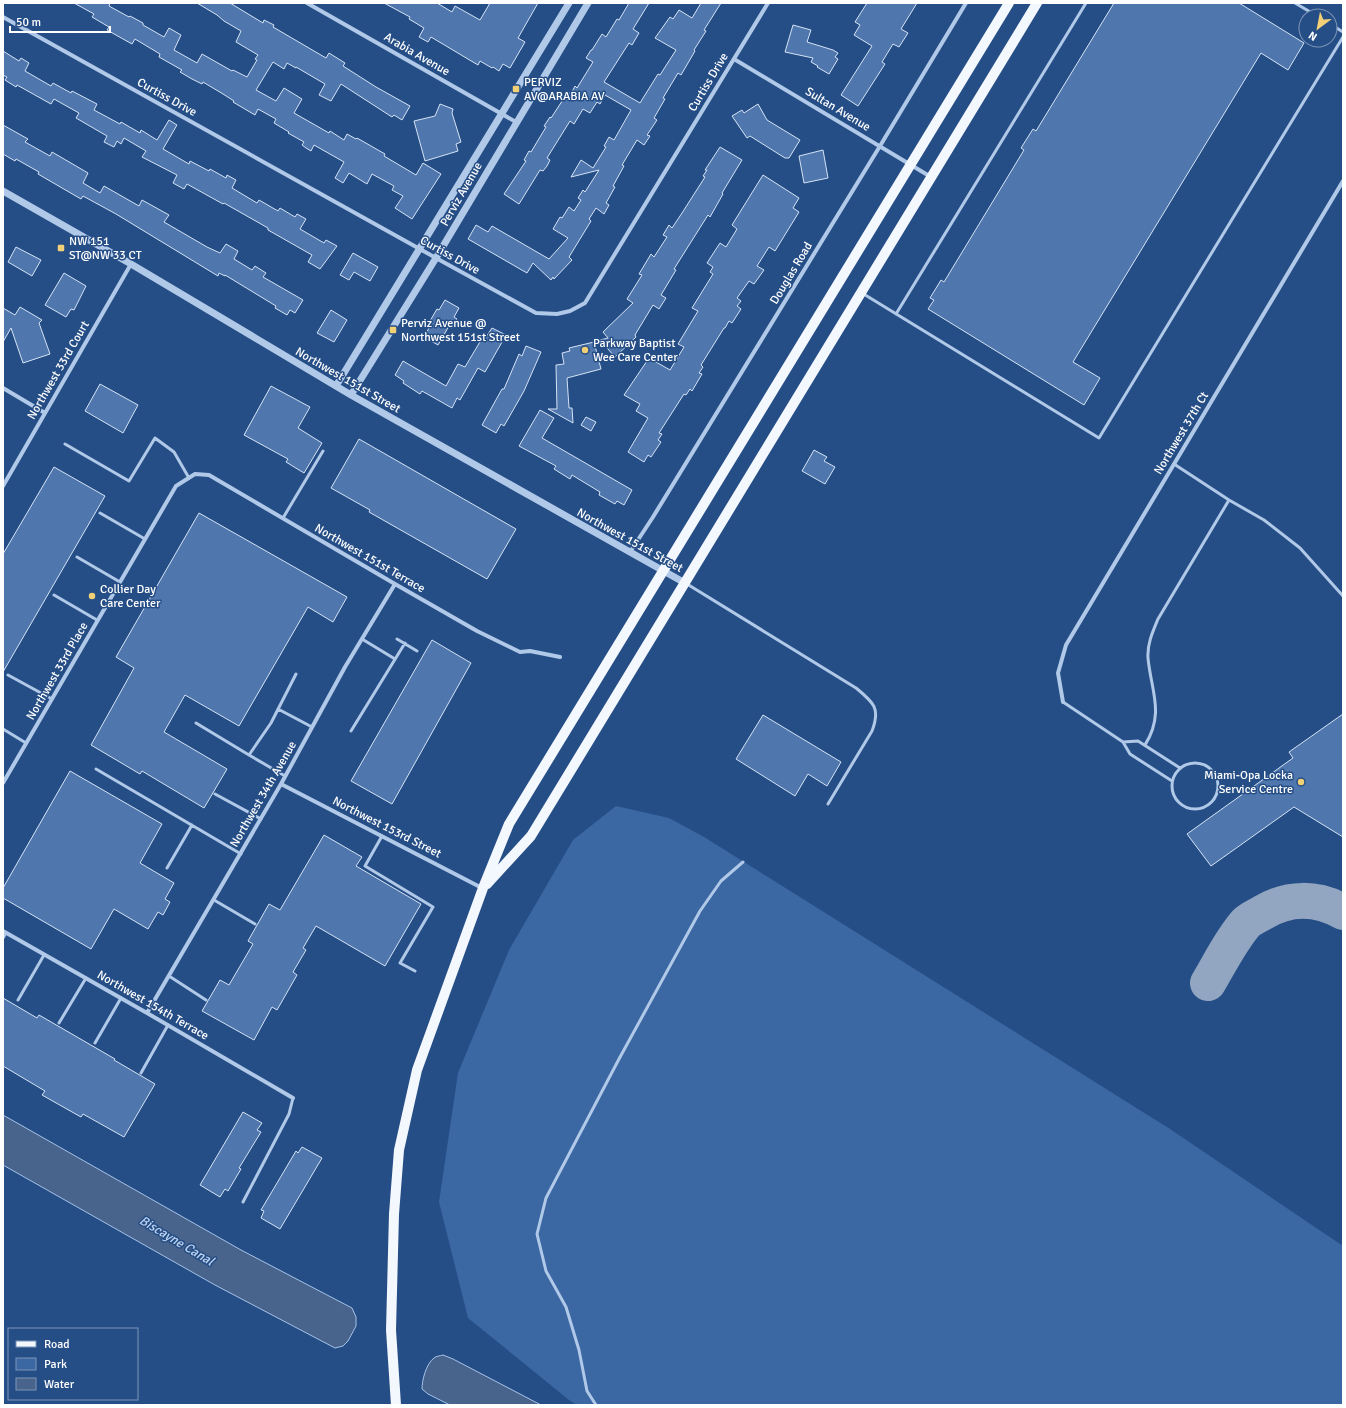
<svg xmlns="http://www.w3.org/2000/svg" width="1346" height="1408" viewBox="0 0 1346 1408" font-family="Signika,sans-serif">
<rect width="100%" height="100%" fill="#264e86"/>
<path fill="#3b67a2" d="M616 806 669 818 704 837 1170 1129 1343 1246V1405H577L569 1400 468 1318 439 1202 458 1073 509 950 573 840Z"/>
<path fill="#48648c" stroke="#a5c3e9" d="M3 1115 241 1250 352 1308 356 1317V1326L348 1341 343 1346 335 1348 215 1285 3 1165Z
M443 1355 453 1359 541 1405H450L428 1394 422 1389C422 1380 426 1364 434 1358 436 1356 440 1356 443 1355Z"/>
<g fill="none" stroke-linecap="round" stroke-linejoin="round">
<path stroke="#92a6c2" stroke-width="36" d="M1208 983C1220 963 1231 940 1246 923 1250 919 1257 916 1262 913 1288 897 1317 897 1343 912"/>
</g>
<path fill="#4f77ad" stroke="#d5e3f6" d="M74 3H110L109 6 129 17 130 16 143 23V25L164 37 169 28 181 35 174 50 197 63 202 54 232 71 233 70 247 77 257 60 255 59 258 55 236 42 241 31 224 21 217 15 197 3H230L263 23 264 20 274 25 273 27 326 58 329 53 345 63 343 66 376 87 410 106 402 120 394 115 392 117 341 84 331 101 319 95 325 84 296 67V68L287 63 284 69 273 62 256 90 276 101 284 88 302 99 294 113 329 133 330 131 344 140 347 134 356 139 357 138 385 154 384 156 416 175 423 163 441 174 412 219 395 208 403 196 392 190 394 186 372 174 367 184 349 173 343 183 335 178 344 162 314 145 311 151 306 148 302 145 304 142 288 133 289 132 274 123 276 119 258 109 255 115 233 102 234 101 223 94 203 82 202 84 192 79 180 72 182 70 159 57 160 54 135 39 132 44 107 30 109 27 92 17 94 14Z
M384 3H437L452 12 455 6 480 20 490 3H538L518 38 525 42 510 68 503 64 499 71 493 67 492 68 480 61 478 65 431 37 428 42 419 37 424 28 409 19 410 17Z
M629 3H649L633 29 639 33 632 45 629 43 604 82 640 103 658 74 660 75 676 50 655 38 670 17 673 19 679 10 692 18 701 3H721L704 30 706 31 694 50 695 51 681 75 678 73 663 98 665 99 654 118 657 120 647 135 650 136 644 145 637 140 622 165 624 166 613 186 615 187 606 203 609 205 604 214 596 208 589 219 591 221 569 257 572 260 554 279 553 277 551 280 533 263 527 273 468 239 476 225 488 232 492 226 549 259 568 238 553 229 560 217 562 218 569 207 574 211 581 200 578 198 583 190 585 192 599 170 571 177 581 160 593 168 606 147 604 146 609 137 614 140 631 110 605 95 600 104 597 102 590 113 583 109 574 124 570 121 547 158 550 160 547 166 543 171 540 170 519 204 504 194 526 161 524 160 529 151 531 152 546 127 544 126 550 117 551 118 568 92 571 94 575 86 577 88 593 62 586 58 591 50H592L602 34 606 37 617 19 619 20Z
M867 3H917L901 29 908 33 899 47 893 44 882 62 885 64 858 106 841 95 872 46 854 35 860 25 855 22Z
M1114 3H1239L1304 43 1288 70 1261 53 1073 362 1100 378 1084 405 928 309 934 300 930 298 941 280 944 282 1024 150 1021 148 1033 129 1036 131Z
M793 25 811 30 807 42 833 50 838 53 835 57 838 59 829 74 817 67 818 66 811 62 813 58 785 52Z
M3 51 19 61 21 58 29 63 25 71 51 86 53 83 71 93 72 91 97 104 94 110 120 124 121 122 140 133 141 130 157 140 169 120 177 125 163 149 189 164 190 161 209 171 210 169 226 178 227 175 236 180 232 188 257 203 259 200 278 211 280 208 295 217 297 214 306 219 300 229 324 243 326 240 337 246 320 269 308 262 312 255 268 230V228L224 203 223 204 187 184 184 189 173 183 177 175 142 157 146 151 124 138 121 144 117 141 114 147 104 142 107 136 76 118 79 113 54 99 51 104 17 85 16 87 5 80 7 77 3 75Z
M440 104 453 109 452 113 461 142 456 144 458 151 425 161 414 121 435 116Z
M758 104 767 120 800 140 789 158H785L750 136 747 138 732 116 742 110 744 113Z
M3 125 28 139 25 142 50 156 52 152 88 173 83 183 100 193 104 186 139 206 142 200 169 215 164 222 207 247 220 253 226 244 238 251 234 259 252 270 255 266 266 273 263 277 303 300 295 313 290 310 287 315 275 308 276 306 225 275V276L219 273 218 276 116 214 83 196 81 199 38 174 39 172 16 159 15 161 3 154Z
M720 147 742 160 722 193 723 194 710 217 708 215 674 269 676 270 661 295 666 298 659 309 653 305 635 335 636 337 615 357 600 340 608 338 603 332 633 303 627 299 642 275 639 274 651 254 654 257 667 237 663 235 669 225 672 228 682 213 705 177 703 176 707 170H705Z
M823 150 828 178 804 183 799 156Z
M763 175 799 198 793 208 799 212 775 251 769 247 757 266 764 270 754 284 749 281 737 298 741 301 737 306 741 309 732 323 729 321 725 328H724L701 365 703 367 699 373 702 374 692 391 690 389 686 395 684 394 659 433 662 434 658 440 661 442 651 457 648 455 644 462 628 452 648 418 636 411 640 404 624 395 649 358 670 370 684 347 678 344 698 311 692 308 713 274 710 272 713 267 707 263 720 243 726 247 737 229 732 225Z
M16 247 41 260 32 276 8 262Z
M353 253 378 267 370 281 354 272 349 280 340 275Z
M64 273 86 286 74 310 71 309 66 317 45 305Z
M445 300 459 308 454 317 457 319 452 328 449 326 438 345 424 337 429 328 427 326 437 309 439 310Z
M20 307 42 320 39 323 50 354 23 363 11 328 3 342V308L15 315Z
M331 310 347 320 334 342 317 333Z
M492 328 506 335 485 372 478 368 460 400 457 398 452 408 422 391 420 394 403 383 404 381 395 375 403 361 446 386 458 364 465 367 484 335 486 337Z
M594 342 601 369 567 378 569 408H572L573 423 548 409H557L556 365 564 364 562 353 570 351 569 348Z
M526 346 541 352 524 391 504 426 501 424 496 433 482 425 502 389H504L519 354 522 356Z
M100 384 138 405 123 433 85 411Z
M271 386 310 407 298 428 322 443 304 473 286 462 288 459 244 435Z
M540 410 554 418 542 438 632 490 624 505 617 501 615 504 599 495 600 492 572 475 570 479 554 469 556 466 519 446Z
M586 417 596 422 591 431 581 425Z
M359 439 516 529 487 579 369 512 370 510 331 488Z
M814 450 827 457 824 461 835 467 825 484 802 471Z
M54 467 105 496 3 672V554Z
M199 513 347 597 333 622 308 607 239 726 185 695 164 732 227 769 204 808 142 771 140 774 91 745 134 668 116 657Z
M432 640 471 663 392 804 351 781Z
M1343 714V837L1294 807 1211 866 1187 834 1293 758 1289 752Z
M763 715 841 762 827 786 808 774 795 796 736 759Z
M70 771 162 824 140 863 174 883 165 899 170 902 163 915 158 912 148 929 114 909 91 949 3 898V888Z
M324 835 362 857 356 866 421 904 385 966 316 926 303 948 306 950 293 972 297 975 277 1010 272 1007 254 1040 202 1011 220 980 229 985 253 944 248 941 269 904 280 910Z
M3 998 37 1018 39 1015 115 1059 114 1060 155 1084 124 1137 83 1114 81 1117 42 1095 45 1091 3 1066Z
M243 1112 262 1123 257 1130 261 1132 239 1168 241 1169 228 1191 225 1189 220 1197 200 1185Z
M302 1147 322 1158 280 1229 261 1218 264 1211 261 1210 296 1151 298 1153Z"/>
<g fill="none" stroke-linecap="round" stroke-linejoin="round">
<path stroke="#b1c9e8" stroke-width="3" d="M1295 3 1317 16
M1330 24 1343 32
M862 293 1099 438 1343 37
M896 314 1086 3
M65 444 129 481 155 438 174 452 189 478
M1174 464 1229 500 1264 520 1300 548 1343 596
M100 513 145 539
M283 518 323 451
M77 557 120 582
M687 584 856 688C873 702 881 708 872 731L828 804
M54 595 97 620
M362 639 395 659
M397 639 417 651
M8 675 52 699
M1063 702 1123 742 1130 754 1172 781
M278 709 312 727
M196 723 249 755 271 723 296 674
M3 729 26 743
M351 731 405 643
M1123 742 1138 741 1180 768
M1145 745C1165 713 1151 691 1148 658 1147 644 1153 631 1158 619L1229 500
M249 755 285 776
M1172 786a23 23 0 1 1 46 0a23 23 0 1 1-46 0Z
M96 769 241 854
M215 794 261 819
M382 836 365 866 433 907 400 963 415 971
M167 868 192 825
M214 900 255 924
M3 938 6 933
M169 976 206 1000
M18 1000 44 955
M59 1023 86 978
M95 1043 121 998
M141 1073 168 1025
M243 1202 289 1114 293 1098
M596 1405 587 1391 579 1350 566 1307 546 1271 537 1234 546 1198 619 1059 700 911 721 881 743 862"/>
<path stroke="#b1c9e8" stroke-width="4" d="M307 3 516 122
M3 17 436 258 536 313 557 314 570 311 585 303 768 3
M734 59 931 177
M3 388 45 413
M3 486 131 264
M630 552 653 517 880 146 966 3
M1063 702 1058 673 1066 645 1343 181
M3 783 176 486 195 474 209 475 395 584 477 631 520 652 530 651 560 657
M281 784 482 888
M3 931 147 1013 293 1098
M147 1013 281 784 345 667 395 584"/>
<path stroke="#b1c9e8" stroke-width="7" d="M3 191 131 264 351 395 685 583
M336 386 569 3
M351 395 436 258 588 3"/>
<path stroke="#f3f7fe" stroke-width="10" d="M487 884 531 836 1037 3
M396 1405 391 1330 394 1214 399 1150 417 1070 483 888 509 824 1009 3"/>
</g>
<g fill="#f1d076" stroke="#264e86" stroke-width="1.5">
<rect x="512" y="85" width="8" height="8" rx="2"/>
<rect x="57" y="244" width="8" height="8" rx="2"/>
<rect x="389" y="326" width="8" height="8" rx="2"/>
<circle cx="585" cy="350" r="4"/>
<circle cx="92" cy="596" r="4"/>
<circle cx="1301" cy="782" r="4"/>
</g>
<g text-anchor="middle" stroke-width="3" stroke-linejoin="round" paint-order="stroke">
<g font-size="12" fill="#fff" stroke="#264e86">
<text transform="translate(417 54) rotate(30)" y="4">Arabia Avenue</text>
<text transform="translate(708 82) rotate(-59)" y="4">Curtiss Drive</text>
<text transform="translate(167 97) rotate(29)" y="4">Curtiss Drive</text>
<text transform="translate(838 109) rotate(31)" y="4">Sultan Avenue</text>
<text transform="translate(461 194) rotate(-60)" y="4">Perviz Avenue</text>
<text transform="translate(450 255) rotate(29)" y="4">Curtiss Drive</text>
<text transform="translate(791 273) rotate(-59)" y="4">Douglas Road</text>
<text transform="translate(58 370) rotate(-60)" y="4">Northwest 33rd Court</text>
<text transform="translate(348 380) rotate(30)" y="4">Northwest 151st Street</text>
<text transform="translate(1181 433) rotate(-59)" y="4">Northwest 37th Ct</text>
<text transform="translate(630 540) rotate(29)" y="4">Northwest 151st Street</text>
<text transform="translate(370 558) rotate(30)" y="4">Northwest 151st Terrace</text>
<text transform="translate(57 671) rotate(-60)" y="4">Northwest 33rd Place</text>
<text transform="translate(263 794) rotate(-60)" y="4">Northwest 34th Avenue</text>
<text transform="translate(387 827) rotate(27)" y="4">Northwest 153rd Street</text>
<text transform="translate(153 1005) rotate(30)" y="4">Northwest 154th Terrace</text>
</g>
<g font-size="12" fill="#fff" stroke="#264e86" text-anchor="start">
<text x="524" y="86">PERVIZ<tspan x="524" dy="14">AV@ARABIA AV</tspan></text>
<text x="69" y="245">NW 151<tspan x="69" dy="14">ST@NW 33 CT</tspan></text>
<text x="401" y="327">Perviz Avenue @<tspan x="401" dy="14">Northwest 151st Street</tspan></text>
<text x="593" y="347">Parkway Baptist<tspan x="593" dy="14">Wee Care Center</tspan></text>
<text x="100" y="593">Collier Day<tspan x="100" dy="14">Care Center</tspan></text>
<text x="1293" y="779" text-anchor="end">Miami-Opa Locka<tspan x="1293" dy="14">Service Centre</tspan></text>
</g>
<g font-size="13" font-style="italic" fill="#bcd3ef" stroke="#264e86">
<text transform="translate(177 1240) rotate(31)" y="5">Biscayne Canal</text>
</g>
</g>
<rect width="1346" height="1408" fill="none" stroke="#ffffff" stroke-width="8"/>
<rect x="8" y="1328" width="130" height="72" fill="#264e86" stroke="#7d95b6"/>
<rect x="16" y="1341" width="20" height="6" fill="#f3f7fe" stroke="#7d95b6"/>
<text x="44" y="1348" font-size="12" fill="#ffffff">Road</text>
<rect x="16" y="1358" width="20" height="12" fill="#3b67a2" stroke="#7d95b6"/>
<text x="44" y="1368" font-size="12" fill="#ffffff">Park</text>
<rect x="16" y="1378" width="20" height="12" fill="#48648c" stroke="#7d95b6"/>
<text x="44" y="1388" font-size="12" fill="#ffffff">Water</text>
<g transform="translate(1318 28) rotate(212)"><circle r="19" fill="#264e86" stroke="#7d95b6"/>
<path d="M0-3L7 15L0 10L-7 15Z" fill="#f1d076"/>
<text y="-6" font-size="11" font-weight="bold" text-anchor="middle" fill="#ffffff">N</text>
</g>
<path d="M10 26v6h100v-6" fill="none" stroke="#ffffff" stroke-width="2"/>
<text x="16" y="26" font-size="12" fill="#ffffff" stroke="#264e86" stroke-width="3" paint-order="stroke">50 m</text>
</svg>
